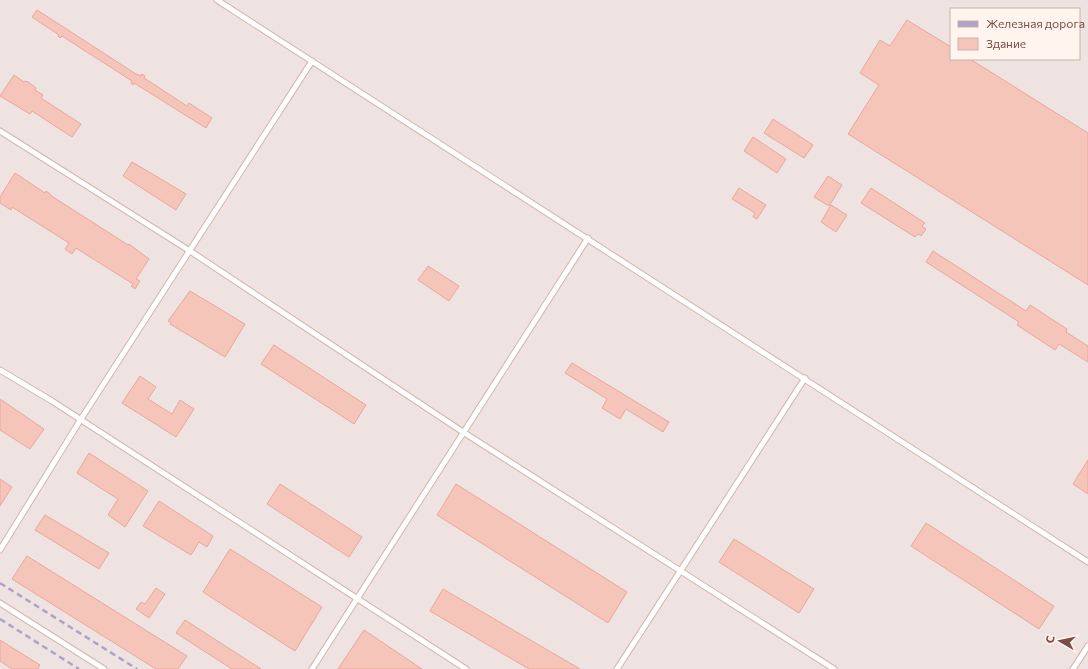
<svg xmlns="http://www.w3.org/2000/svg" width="1088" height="669" viewBox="0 0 1088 669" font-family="Commissioner,sans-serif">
<rect width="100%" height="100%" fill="#feefe5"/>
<path fill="#eee3e0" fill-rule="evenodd" d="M0 0H1088V669H0ZM951 9H1079V59H951Z"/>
<path fill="#f6c5ba" stroke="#eba699" d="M37 10 136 74 141 76 142 74 145 76 144 78 187 106 189 103 212 118 206 128 134 83 133 85 131 83 132 81 62 36 60 38 58 36 59 35 32 17Z
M907 20 951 47V59H970L1088 133V285L848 134 879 85 860 73 880 40 890 46Z
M14 75 24 82 25 81 28 82 36 88 35 90 43 95 41 98 81 124 72 137 32 111 30 114 0 96Z
M773 119 813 145 804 158 764 133Z
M753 137 786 159 777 173 744 151Z
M132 162 186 194 176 210 123 176Z
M15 173 45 193 46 191 50 194V195L128 245 129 244 149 259 136 279 140 281 135 289 131 286 133 284 76 248 72 254 65 249 69 243 12 207 11 210 0 203V197Z
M828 176 842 185 829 206 814 197Z
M739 188 766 205 757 219 753 217 755 213 732 199Z
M871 188 925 223 922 226 926 229 921 236 918 234 915 237 861 203Z
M831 205 847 215 836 232 821 222Z
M933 251 1026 311 1030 305 1067 329 1066 332 1088 346V362L1059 344 1055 350 1017 325 1019 322 926 262Z
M428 266 459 286 449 301 418 280Z
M190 291 245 324 225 357 170 324 171 322 168 321Z
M274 345 366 405 354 424 261 364Z
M572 363 669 422 663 432 626 409 620 419 602 408 607 399 565 373Z
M140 376 156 387 148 399 172 414 180 400 194 409 176 437 122 403Z
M0 399 44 429 30 449 0 430Z
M89 453 148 491 125 527 108 515 118 499 77 473Z
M1088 460V494L1073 484Z
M0 479 12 487 0 506Z
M280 484 362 537 349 557 267 504Z
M456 484 627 592 608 623 437 515Z
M159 501 213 536 207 547 199 542 191 555 143 526Z
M45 515 109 553 99 569 35 530Z
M926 523 1054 606 1039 629 911 546Z
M734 539 814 589 799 613 719 562Z
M230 549 322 607 295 651 203 592Z
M27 556 187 656 178 669H156L12 579Z
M156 588 165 594 149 618 136 609 141 602 145 604Z
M443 589 580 669H529L430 611Z
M185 620 261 669H232L176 633Z
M364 630 422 669H338Z
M0 640 40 665 38 669H12L0 661Z"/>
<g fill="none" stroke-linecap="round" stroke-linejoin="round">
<defs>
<path id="service" d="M217 0 1088 562
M0 131 190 251 463 432 834 669
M0 370 52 401 466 669
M0 550 81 419 312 61
M0 603 104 669
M312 669 588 238
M617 669 805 378
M1073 669 1088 646"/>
</defs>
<use href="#service" stroke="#d4b5ad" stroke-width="7"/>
<use href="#service" stroke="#fff" stroke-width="5"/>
<path stroke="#afa2ca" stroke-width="2.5" stroke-dasharray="6 4" stroke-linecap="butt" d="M0 583 137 669
M0 619 79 669"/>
</g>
<rect x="950" y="8" width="130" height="52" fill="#fff4ee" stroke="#cab2ab"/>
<rect x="958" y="21" width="20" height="6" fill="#afa2ca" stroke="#cab2ab"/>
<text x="986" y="28" font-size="12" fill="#7a4e47">Железная дорога</text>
<rect x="958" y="38" width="20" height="12" fill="#f6c5ba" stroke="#cab2ab"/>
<text x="986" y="48" font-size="12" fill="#7a4e47">Здание</text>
<g transform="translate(1060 641) rotate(279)" stroke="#fff4ee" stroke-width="3" paint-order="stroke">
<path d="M0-3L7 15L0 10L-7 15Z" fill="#7a4e47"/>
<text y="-6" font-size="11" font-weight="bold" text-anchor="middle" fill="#7a4e47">С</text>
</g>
</svg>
